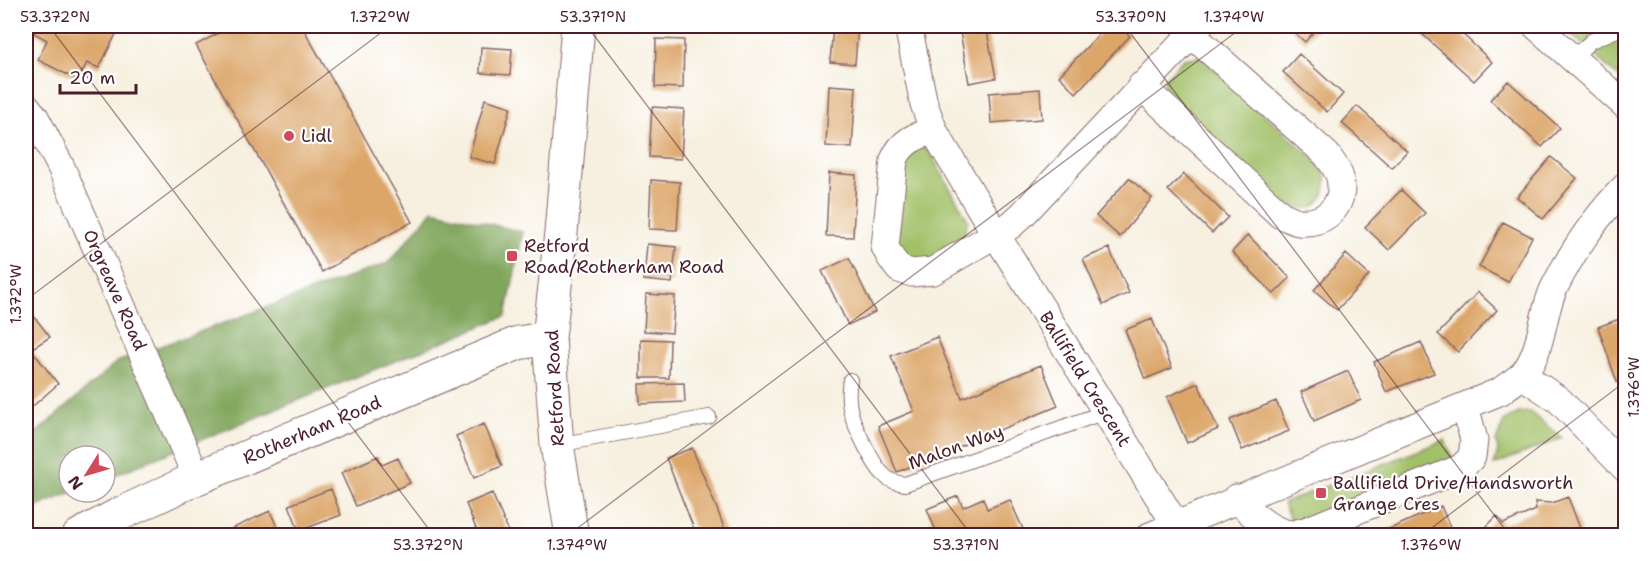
<svg xmlns="http://www.w3.org/2000/svg" width="1651" height="561" viewBox="0 0 1651 561" font-family="'Shantell Sans',sans-serif">
<rect width="100%" height="100%" fill="#fff"/>
<filter id="ink" filterUnits="userSpaceOnUse"><feTurbulence type="fractalNoise" baseFrequency=".0167" numOctaves="2"/><feDisplacementMap in="SourceGraphic" scale="12" xChannelSelector="R" yChannelSelector="G"/><feConvolveMatrix kernelMatrix="1 2 1 2 8 2 1 2 1" color-interpolation-filters="sRGB"/></filter>
<filter id="wash" filterUnits="userSpaceOnUse"><feTurbulence type="fractalNoise" baseFrequency=".008" numOctaves="4" result="noise"/><feDisplacementMap in="SourceGraphic" scale="24" xChannelSelector="R" yChannelSelector="G"/><feGaussianBlur stdDeviation="1.35" result="paint"/><feColorMatrix in="noise" values="0 0 0 0 0 0 0 0 0 0 0 0 0 0 0 0 0 1.4 0 .05"/><feComposite in="paint" operator="in"/></filter>
<g filter="url(#wash)">
<rect width="100%" height="100%" fill="#f7f0e0"/>
<path fill="#a1c067" stroke="#767049" stroke-width="1.5" d="M1562 26H1625V83Z
M1200 56 1314 159C1317 164 1323 170 1325 175 1327 181 1326 189 1324 194 1313 216 1296 209 1279 200L1166 95 1164 80 1183 59Z
M917 147 928 149 968 220 962 243 928 265 903 260 896 246 905 158Z
M1530 412 1562 438 1494 465 1498 451 1496 441 1504 421 1519 413Z
M1445 440 1454 461 1292 524 1283 503Z"/>
<path fill="#80a65c" stroke="#656244" stroke-width="1.5" d="M433 210 523 232 506 316 105 479V456H69V492H73L37 507 26 517V442L117 362 388 263Z"/>
<g id="blocks">
<path fill="#dca669" d="M38 26H120L99 68 87 63 78 80 38 60 47 40 34 33Z
M232 26H302L412 222 322 272 196 45Z
M833 26H858L855 64 830 62Z
M959 26H986L996 78 969 83Z
M1107 26H1119L1130 36 1076 93 1059 76Z
M1287 26H1319L1305 42Z
M1432 26H1454L1492 62 1474 81 1423 35Z
M656 39 684 40 683 88 655 87Z
M481 47 512 49 510 75 480 73Z
M1299 54 1343 94 1327 112 1283 72Z
M1508 81 1560 128 1542 147 1490 100Z
M829 85 856 87 852 148 826 146Z
M1040 89 1042 119 991 123 989 93Z
M485 99 511 107 495 164 469 157Z
M1357 106 1407 151 1392 168 1342 123Z
M652 107 684 109 681 159 649 157Z
M1551 157 1577 178 1543 219 1517 197Z
M829 173 856 175 853 237 826 236Z
M1184 174 1228 217 1212 233 1168 190Z
M1129 178 1152 198 1120 237 1096 216Z
M651 180 680 182 677 230 649 229Z
M1401 190 1425 213 1389 250 1365 227Z
M1503 222 1532 237 1508 282 1479 267Z
M1248 235 1290 278 1274 294 1232 252Z
M647 244 676 247 672 283 644 280Z
M1109 248 1129 293 1103 305 1083 259Z
M1346 254 1369 275 1337 310 1314 290Z
M849 258 875 312 848 325 822 271Z
M1478 292 1497 310 1458 352 1438 334Z
M646 294 675 296 672 333 644 331Z
M26 306 50 337 31 349 58 384 26 412Z
M1622 318 1626 328V379L1617 382 1598 327Z
M1152 319 1172 368 1145 379 1125 330Z
M937 337 962 398 1041 365 1058 406 897 472 878 426 914 411 891 356Z
M641 339 670 340 669 378H641Z
M1421 342 1434 373 1386 392 1374 362Z
M1348 371 1361 400 1314 421 1301 392Z
M684 383 685 402 640 404 639 384Z
M1198 383 1218 429 1187 443 1167 397Z
M1276 401 1289 431 1242 450 1230 420Z
M484 424 502 466 474 478 456 436Z
M692 448 717 509 727 536H697L690 519 666 458Z
M378 456 382 465 398 458 410 483 356 506 341 473Z
M331 489 341 515 299 531 289 505Z
M492 493 501 514 510 536H479L466 504Z
M958 496 963 507 983 498 987 509 1010 500 1026 536H938L927 509Z
M1568 497 1583 536H1473L1472 534 1485 528 1497 516 1503 524 1536 510 1535 502 1552 503Z
M1441 506 1454 536H1374Z
M270 511 281 536H232L229 530Z"/>
</g>
</g>
<g filter="url(#ink)">
<use href="#blocks" fill-opacity="0" stroke="#87686a" stroke-width="1.5"/>
<g fill="none" stroke-linecap="round" stroke-linejoin="round">
<defs>
<path id="service" d="M1572 59 1591 41 1626 26
M850 380C848 391 848 402 851 413 855 427 873 465 884 475 889 481 898 483 905 484L1105 412
M557 445 709 417"/>
<path id="minor" d="M908 26 924 104 934 131 995 233 1176 525
M1536 26 1626 106
M1141 86 1281 215C1287 217 1293 221 1299 222 1325 225 1346 205 1340 178 1338 169 1331 161 1326 154L1191 34
M26 106 35 117 61 167 197 478
M934 131C916 135 901 142 894 160L885 247 891 258 899 269 912 273 933 271 1011 225 1023 214 1199 26
M1522 375 1559 400 1626 469
M1236 498C1249 512 1274 535 1294 534 1298 533 1304 531 1308 530L1461 468 1472 457 1474 440 1465 406
M1150 536 1501 391C1508 385 1517 380 1523 374 1543 351 1541 315 1554 288 1573 250 1596 216 1626 186"/>
<path id="secondary" d="M79 536 120 514 197 478 518 343 549 338
M572 536 557 445 549 338 561 233 578 26"/>
</defs>
<use href="#service" stroke="#87686a" stroke-width="16"/>
<use href="#minor" stroke="#87686a" stroke-width="29"/>
<use href="#secondary" stroke="#87686a" stroke-width="35"/>
<use href="#service" stroke="#fff" stroke-width="14"/>
<use href="#minor" stroke="#fff" stroke-width="27"/>
<use href="#secondary" stroke="#fff" stroke-width="33"/>
</g>
</g>
<path fill="none" stroke="#4a1f2b" stroke-width="1.5" stroke-opacity="0.45" d="M49 26 434 536M587 26 972 536M1125 26 1510 536M26 300 390 26M567 536 1244 26M1421 536 1626 381"/>
<g fill="#d1495b" stroke="#fff" stroke-width="2">
<circle cx="289" cy="136" r="6"/>
<rect x="506" y="250" width="12" height="12" rx="3"/>
<rect x="1315" y="487" width="12" height="12" rx="3"/>
</g>
<g text-anchor="middle" stroke-width="4.5" stroke-linejoin="round" paint-order="stroke">
<g font-size="18" fill="#4a1f2b" stroke="#fff" text-anchor="start">
<text x="301" y="142">Lidl</text>
<text x="524" y="252">Retford<tspan x="524" dy="21">Road/Rotherham Road</tspan></text>
<text x="1333" y="489">Ballifield Drive/Handsworth<tspan x="1333" dy="21">Grange Cres</tspan></text>
</g>
<g font-size="18" fill="#4a1f2b" stroke="#fff">
<text transform="translate(115 290) rotate(66)" y="6">Orgreave Road</text>
<text transform="translate(1085 379) rotate(58)" y="6">Ballifield Crescent</text>
<text transform="translate(555 388) rotate(-93)" y="6">Retford Road</text>
<text transform="translate(312 430) rotate(-23)" y="6">Rotherham Road</text>
<text transform="translate(956 447) rotate(-20)" y="6">Malon Way</text>
</g>
</g>
<rect width="1651" height="561" fill="none" stroke="#fff" stroke-width="66"/>
<g transform="translate(87 474) rotate(233)"><circle r="28" fill="#ffffff" stroke="#b7a5aa" stroke-width="1.5"/>
<path d="M0-4.5L10 22L0 15L-10 22Z" fill="#d1495b"/>
<text y="-9" font-size="16" font-weight="bold" text-anchor="middle" fill="#4a1f2b">N</text>
</g>
<path d="M60 84v9h76v-9" fill="none" stroke="#4a1f2b" stroke-width="3"/>
<text x="69" y="84" font-size="18" fill="#4a1f2b" stroke="#ffffff" stroke-width="4.5" paint-order="stroke">20 m</text>
<rect x="33" y="33" width="1585" height="495" fill="none" stroke="#4a1f2b" stroke-width="2"/>
<g font-size="15" text-anchor="middle" fill="#4a1f2b">
<text x="55" y="22">53.372°N</text>
<text x="380" y="22">1.372°W</text>
<text x="593" y="22">53.371°N</text>
<text x="1131" y="22">53.370°N</text>
<text x="1234" y="22">1.374°W</text>
<text transform="translate(16 294) rotate(-90)" y="5">1.372°W</text>
<text transform="translate(1634 387) rotate(-90)" y="5">1.376°W</text>
<text x="428" y="550">53.372°N</text>
<text x="577" y="550">1.374°W</text>
<text x="966" y="550">53.371°N</text>
<text x="1431" y="550">1.376°W</text>
</g>
</svg>
